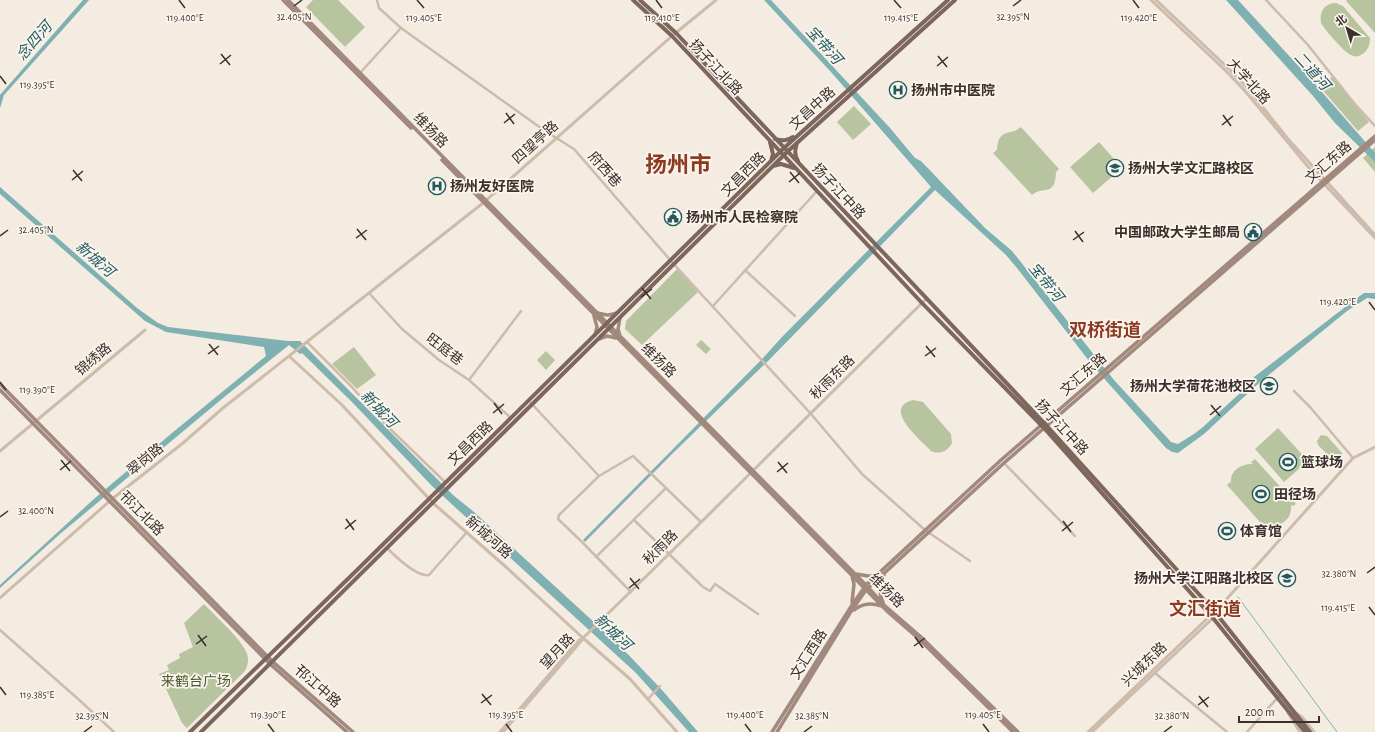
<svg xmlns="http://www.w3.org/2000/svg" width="1375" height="732" viewBox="0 0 1375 732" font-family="'Alegreya Sans','Noto Sans SC',sans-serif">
<rect width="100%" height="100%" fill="#f4ebe1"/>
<path fill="#b8c4a0" d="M313 0H338L365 27 345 47 306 7Z
M1347 0H1375V33L1346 1Z
M1336 3 1343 6 1370 38C1370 43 1369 48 1365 52 1361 56 1356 58 1351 55 1345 53 1324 29 1321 23 1319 11 1325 3 1336 3Z
M1332 77 1369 122 1358 131 1320 87Z
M854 106 871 124 853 140 837 122Z
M1021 127 1059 169 1056 172C1055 198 1043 185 1032 195L993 153 997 150C998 127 1011 136 1021 127Z
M1099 142 1122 168 1093 193 1070 167Z
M1375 147V172L1363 158Z
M677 269 698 292 642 345 625 329 626 321Z
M701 340 711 349 706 354 696 345Z
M354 347 376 375 357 389 332 364Z
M546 351 555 360 546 370 537 360Z
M913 400 923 402 951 434 952 443C948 451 940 455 931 451 921 440 881 408 913 400Z
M1278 428 1308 461 1284 482 1255 449Z
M1321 435 1327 436 1342 453V456C1341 460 1337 462 1333 460L1318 445 1317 441Z
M1255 459 1296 504 1293 506 1291 505C1292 519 1283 526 1269 525L1270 527 1267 530 1227 485 1230 482 1231 483C1230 470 1241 464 1253 464L1251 462Z
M204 604C215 616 242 639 247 654 249 660 248 667 244 672L187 728 182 723 159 674 169 670 167 665 180 658 179 654 193 647 184 623Z"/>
<path fill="#7fb0b2" d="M83 0H89L4 95 0 108V95Z
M764 0H771L890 128 915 158 921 161 985 228 1012 251 1114 380 1171 442 1178 444 1194 434 1203 427 1251 383 1254 377 1357 298 1364 293H1375V299L1367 298 1347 311 1259 383 1204 434 1182 450 1178 453 1172 452 1166 448 1093 366 1017 268 1006 255 935 190 769 360 672 454 585 542 583 540 763 358 782 337 931 187 831 72Z
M1226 0H1238L1315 84 1375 153V162L1335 123 1313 96Z
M0 187 137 308 158 323 168 327 288 341H300L453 495 474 512 620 646 662 690 698 732H689L636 673 432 486 352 402 302 353 300 354 289 345 223 398 60 534 0 588V585L95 498 172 433 266 356 264 347 166 332 145 321 0 194Z"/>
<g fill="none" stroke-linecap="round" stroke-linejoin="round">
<path stroke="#7fb0b2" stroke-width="1" d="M1238 597 1337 732"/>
<path stroke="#cdbbac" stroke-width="2.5" d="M1266 0 1308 45 1354 103 1375 126
M401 28 545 131 574 149 671 261 811 414 862 474 925 530 970 561
M360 73 401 28 379 8 377 0
M745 270 795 316
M369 293 402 329 439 360 469 380 511 418
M713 306 817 191
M307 342 351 386 384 423 445 482
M469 380 521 311
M1294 391 1310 407 1353 458
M531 403 599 476
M1004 463 1075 536
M634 520 703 587 710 591 715 584 758 614
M387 548C395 556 417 577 429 575L467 532
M596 557 666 488
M631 592 580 540 558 519 559 515 599 476 633 456 701 522
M0 630 77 698 114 732
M1155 673 1227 732
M648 699 660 686
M1247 732 1280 695"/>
<path stroke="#cdbbac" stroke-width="3" d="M1151 0 1226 71 1245 91 1310 169 1375 238
M1156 0 1229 69 1249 90 1288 139 1375 235
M289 356 342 405 433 503 506 567 583 638 630 679 677 732
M0 451 145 330
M0 598 112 499 183 443 223 408 483 203 672 36 716 0
M1288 713 1300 732
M1296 713 1302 717 1314 732
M500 732 578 641 583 638 669 554 926 299
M503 732 582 640
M1088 732 1211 615 1215 612 1353 458 1375 447
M1092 732 1213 618"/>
<path stroke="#a18a7d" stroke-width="3.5" d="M283 0 411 128
M288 0 866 585 884 605 921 637 1018 732
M442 160 888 612 919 639 1013 732
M598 313C605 315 609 316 617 313
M594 316 597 327 595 335
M620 318 618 329 620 336
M599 339 607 336 616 338
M0 384 272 661 353 732
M0 390 270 664 347 732
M856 574 868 576H877
M852 576 854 584 852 602
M883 602C878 592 880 585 884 575
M854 610C863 603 871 603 882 606
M772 732 852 605 866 585 1001 460 1375 136
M777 732 850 613 866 590 1004 463 1375 140"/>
<path stroke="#7d675c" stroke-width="4" d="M633 0 672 36 922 303 1044 428 1213 618 1305 732
M640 0 676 33 1047 426 1215 612 1310 732
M775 139C783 141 787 141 793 137
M770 142 773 154 771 161
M797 143C795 150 794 154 798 161
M773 166 781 164 794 168
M190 732 354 573 784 148 948 0
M201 732 787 152 955 0"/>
</g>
<path fill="none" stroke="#3b302b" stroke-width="1.5" d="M179 0 185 8M417 0 424 8M656 0 662 8M894 0 901 8M1133 0 1139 8M294 6 302 0M1013 6 1021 0M221 54 230 65M938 56 947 67M220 64 231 55M937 66 948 57M0 76 6 84M506 113 514 124M1223 115 1231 126M504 123 515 114M1222 125 1233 116M73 170 82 181M790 172 799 183M72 180 83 171M789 182 800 173M357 229 366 240M1075 231 1083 242M0 236 8 230M356 238 367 230M1073 240 1084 232M642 288 651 299M641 297 652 289M1369 302 1375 310M209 344 218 355M926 346 935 357M208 354 219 346M925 356 936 348M0 382 6 390M494 403 502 414M1211 405 1220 416M493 413 504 404M1210 415 1221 406M61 460 70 471M778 462 787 473M60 470 71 461M777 472 788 463M0 517 8 511M346 519 354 530M1063 521 1071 532M345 529 356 520M1062 531 1073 522M1367 573 1375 567M630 578 639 589M629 588 640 579M1369 607 1375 615M198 635 206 646M915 637 923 648M196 644 207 636M914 646 925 638M0 687 6 695M482 694 491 705M1199 696 1208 707M481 703 492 695M1198 705 1209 697M268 724 274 732M506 724 512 732M745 724 751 732M983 724 989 732M84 732 92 726M804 732 812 726M1164 732 1172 726"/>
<defs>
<symbol id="hospital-ring" viewBox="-11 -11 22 22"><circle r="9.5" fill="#fbf5ee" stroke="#1f5a5e" stroke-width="1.5"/><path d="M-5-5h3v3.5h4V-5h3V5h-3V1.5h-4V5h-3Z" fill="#1f5a5e"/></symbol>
<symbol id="university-ring" viewBox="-11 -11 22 22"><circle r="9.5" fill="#fbf5ee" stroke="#1f5a5e" stroke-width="1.5"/><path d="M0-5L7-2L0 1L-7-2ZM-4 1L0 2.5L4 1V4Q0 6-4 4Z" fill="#1f5a5e"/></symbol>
<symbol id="civic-ring" viewBox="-11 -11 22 22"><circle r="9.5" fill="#fbf5ee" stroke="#1f5a5e" stroke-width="1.5"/><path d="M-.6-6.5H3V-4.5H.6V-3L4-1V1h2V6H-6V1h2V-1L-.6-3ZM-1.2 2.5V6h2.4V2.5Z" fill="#1f5a5e"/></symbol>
<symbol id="stadium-ring" viewBox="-11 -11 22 22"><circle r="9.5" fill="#fbf5ee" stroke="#1f5a5e" stroke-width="1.5"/><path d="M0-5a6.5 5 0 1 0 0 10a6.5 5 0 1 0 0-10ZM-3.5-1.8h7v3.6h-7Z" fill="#1f5a5e"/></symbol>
</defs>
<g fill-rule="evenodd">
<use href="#hospital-ring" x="888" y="80" width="20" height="20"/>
<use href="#university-ring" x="1105" y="158" width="20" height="20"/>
<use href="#hospital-ring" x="427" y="176" width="20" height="20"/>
<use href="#civic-ring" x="663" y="207" width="20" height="20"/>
<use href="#civic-ring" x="1243" y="222" width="20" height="20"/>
<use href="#university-ring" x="1259" y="376" width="20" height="20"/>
<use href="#stadium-ring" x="1278" y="452" width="20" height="20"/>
<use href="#stadium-ring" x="1251" y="484" width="20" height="20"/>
<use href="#stadium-ring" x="1217" y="521" width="20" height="20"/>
<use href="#university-ring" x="1277" y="568" width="20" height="20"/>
</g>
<g text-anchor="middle" stroke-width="3.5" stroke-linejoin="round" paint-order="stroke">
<g font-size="14" fill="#3b302b" stroke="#fbf5ee">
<text transform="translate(716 67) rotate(47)" y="5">扬子江北路</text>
<text transform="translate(1249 81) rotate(48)" y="5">大学北路</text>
<text transform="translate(812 108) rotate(-42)" y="5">文昌中路</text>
<text transform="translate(431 130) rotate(46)" y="5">维扬路</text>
<text transform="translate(535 142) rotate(-42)" y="5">四望亭路</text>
<text transform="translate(1328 162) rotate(-41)" y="5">文汇东路</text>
<text transform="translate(605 169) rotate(49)" y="5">府西巷</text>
<text transform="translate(743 174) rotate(-45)" y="5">文昌西路</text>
<text transform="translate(839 191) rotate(47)" y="5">扬子江中路</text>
<text transform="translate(445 349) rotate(37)" y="5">旺庭巷</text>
<text transform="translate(93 359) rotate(-40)" y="5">锦绣路</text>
<text transform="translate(659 360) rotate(45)" y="5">维扬路</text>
<text transform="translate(1083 374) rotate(-41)" y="5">文汇东路</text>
<text transform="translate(832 377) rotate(-45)" y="5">秋雨东路</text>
<text transform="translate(1062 427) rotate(47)" y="5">扬子江中路</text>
<text transform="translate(470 443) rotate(-44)" y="5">文昌西路</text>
<text transform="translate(145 459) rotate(-39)" y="5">翠岗路</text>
<text transform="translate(142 513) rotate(45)" y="5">邗江北路</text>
<text transform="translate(489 537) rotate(41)" y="5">新城河路</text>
<text transform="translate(660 547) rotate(-45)" y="5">秋雨路</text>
<text transform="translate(887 590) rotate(45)" y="5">维扬路</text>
<text transform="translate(557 651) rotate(-47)" y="5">望月路</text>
<text transform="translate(808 654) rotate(-58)" y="5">文汇西路</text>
<text transform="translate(1144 664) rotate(-44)" y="5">兴城东路</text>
<text transform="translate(318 686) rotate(41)" y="5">邗江中路</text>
</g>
<g font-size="14" font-weight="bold" fill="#3b302b" stroke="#fbf5ee" text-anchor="start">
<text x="911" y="95">扬州市中医院</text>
<text x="1128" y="173">扬州大学文汇路校区</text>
<text x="450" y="191">扬州友好医院</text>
<text x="686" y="222">扬州市人民检察院</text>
<text x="1240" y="237" text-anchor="end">中国邮政大学生邮局</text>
<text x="1256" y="391" text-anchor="end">扬州大学荷花池校区</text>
<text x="1301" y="467">篮球场</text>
<text x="1274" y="499">田径场</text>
<text x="1240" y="536">体育馆</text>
<text x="1274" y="583" text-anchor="end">扬州大学江阳路北校区</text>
</g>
<g font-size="14" fill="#4a5a2e" stroke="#fbf5ee">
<text x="196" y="686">来鹤台广场</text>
</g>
<g font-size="15" font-style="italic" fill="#1f5a5e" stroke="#fbf5ee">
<text transform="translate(34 41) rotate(-49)" y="5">念四河</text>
<text transform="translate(824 45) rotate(48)" y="5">宝带河</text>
<text transform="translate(1312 71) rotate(48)" y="5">二道河</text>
<text transform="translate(95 259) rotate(41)" y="5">新城河</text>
<text transform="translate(1046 282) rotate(51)" y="5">宝带河</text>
<text transform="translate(379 409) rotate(46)" y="5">新城河</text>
<text transform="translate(613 632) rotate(43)" y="5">新城河</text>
</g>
<g font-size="18" font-weight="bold" fill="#8c3b22" stroke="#fbf5ee">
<text x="1105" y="336">双桥街道</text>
<text x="1205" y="615">文汇街道</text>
</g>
<g font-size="22" font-weight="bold" fill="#8c3b22" stroke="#fbf5ee">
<text x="678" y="172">扬州市</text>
</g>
</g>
<g font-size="10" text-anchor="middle" fill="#3b302b" stroke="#fbf5ee" stroke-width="3.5" stroke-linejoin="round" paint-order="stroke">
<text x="294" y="20">32.405°N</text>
<text x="1013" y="20">32.395°N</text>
<text x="185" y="21">119.400°E</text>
<text x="424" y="21">119.405°E</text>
<text x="662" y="21">119.410°E</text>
<text x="901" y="21">119.415°E</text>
<text x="1139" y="21">119.420°E</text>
<text x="37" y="88">119.395°E</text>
<text x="36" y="233">32.405°N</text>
<text x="1338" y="305">119.420°E</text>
<text x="37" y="393">119.390°E</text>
<text x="36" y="514">32.400°N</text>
<text x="1339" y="577">32.380°N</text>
<text x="1338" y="611">119.415°E</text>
<text x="37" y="698">119.385°E</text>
<text x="268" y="718">119.390°E</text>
<text x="506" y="718">119.395°E</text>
<text x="745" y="718">119.400°E</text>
<text x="983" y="718">119.405°E</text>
<text x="92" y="719">32.395°N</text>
<text x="812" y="719">32.385°N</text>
<text x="1172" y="719">32.380°N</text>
</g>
<g transform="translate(1347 28) rotate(322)" stroke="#fbf5ee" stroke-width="3" paint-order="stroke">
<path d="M0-3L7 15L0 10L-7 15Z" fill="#3b302b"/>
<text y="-6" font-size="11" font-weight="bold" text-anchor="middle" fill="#3b302b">北</text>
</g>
<path d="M1239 716v6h80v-6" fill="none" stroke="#3b302b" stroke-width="2"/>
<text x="1245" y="716" font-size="12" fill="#3b302b" stroke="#fbf5ee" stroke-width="3" paint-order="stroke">200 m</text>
</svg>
